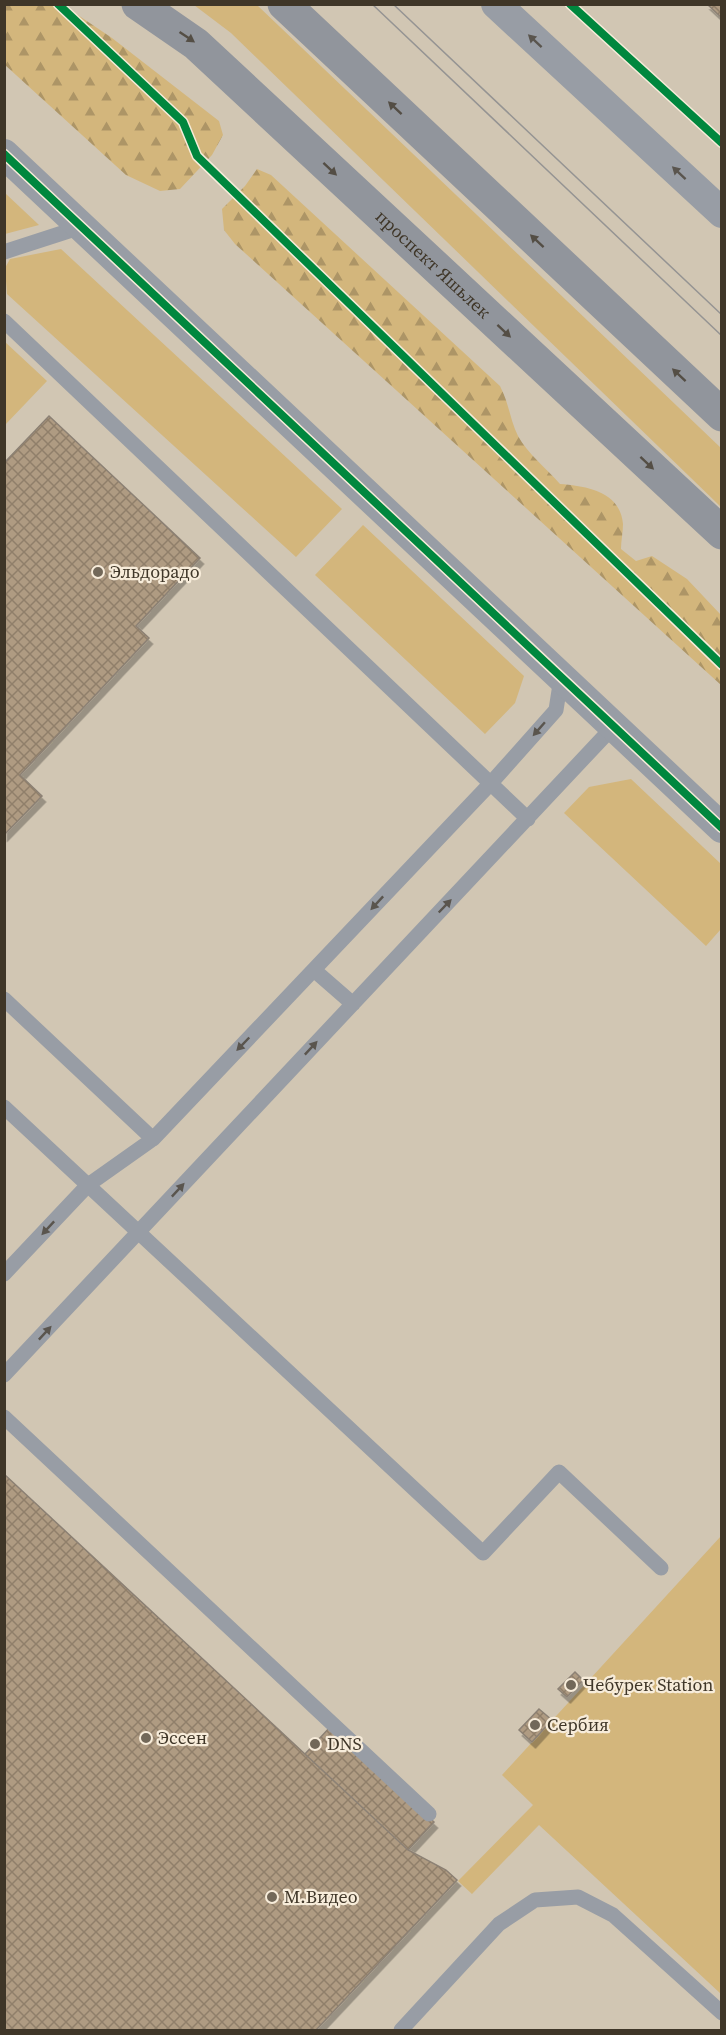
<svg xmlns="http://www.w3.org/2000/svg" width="726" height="2035" viewBox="0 0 726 2035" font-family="'Source Serif 4',serif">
<defs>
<pattern id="forest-firs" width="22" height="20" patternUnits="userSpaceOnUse" patternTransform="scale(1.5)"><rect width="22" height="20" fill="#d3b67c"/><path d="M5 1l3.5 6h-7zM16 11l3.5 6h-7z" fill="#ad9566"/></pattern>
<pattern id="building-cross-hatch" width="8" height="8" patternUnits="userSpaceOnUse" patternTransform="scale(1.5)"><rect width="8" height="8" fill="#af9b82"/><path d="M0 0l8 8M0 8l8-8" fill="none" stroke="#907f6a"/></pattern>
<filter id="shadow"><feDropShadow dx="3.5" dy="6" stdDeviation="0" flood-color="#0004"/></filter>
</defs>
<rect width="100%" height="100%" fill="#d1c6b3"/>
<path fill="#d3b67c" d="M194 5H257L721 448V507L231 33Z
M5 193 39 225 5 234Z
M61 249 342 509 296 557 7 294 5 268 10 259Z
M4 341 47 381 5 425H4Z
M363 525 524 676 515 703 485 734 315 575Z
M631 779 721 864V929L706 946 564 813 589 787Z
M721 1536V1994L539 1825 472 1894 458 1881 533 1805 502 1775Z"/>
<path fill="url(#forest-firs)" d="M4 5H63L112 38 219 121 223 135 212 155 180 189 160 191 126 175 5 65Z
M257 169 271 175 500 386C509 403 510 420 518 436 527 453 547 469 560 484 586 486 620 491 623 524 623 532 621 541 621 549L636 561 652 556 687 579 721 615V685L235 244 224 230 222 209 245 186Z"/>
<path fill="url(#building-cross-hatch)" stroke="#8c8174" stroke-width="1.5" filter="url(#shadow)" d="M707 4H722V18Z
M49 416 200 558 136 626 149 638 20 775 42 796 4 835V463Z
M4 1474 408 1850 446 1870 457 1880 316 2030H4Z
M575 1672 583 1680 567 1697 558 1689Z
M539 1709 552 1720 532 1742 519 1730Z
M331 1726 434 1822 408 1850 305 1754Z"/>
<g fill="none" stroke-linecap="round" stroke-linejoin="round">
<path stroke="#989da5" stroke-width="15" d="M4 252 81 227
M4 321 528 819
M314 970 353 1004
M4 999 153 1139
M4 1107 483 1553 559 1472 661 1568
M4 1274 88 1185 153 1139 491 783 556 710 561 678
M4 1375 613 727
M4 1417 429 1814
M401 2030 499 1924 535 1900 578 1897 613 1915 722 2013"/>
<path stroke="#989da5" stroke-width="30" d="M496 4 722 213
M4 154 722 828"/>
<g stroke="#91959c" stroke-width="33">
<path id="s1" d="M138 4 196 44 722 533"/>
<path d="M284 4 722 415"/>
</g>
<path stroke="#959493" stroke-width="1.5" d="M372 4 722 336
M393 4 722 315"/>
<defs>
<path id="cycleway" d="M58 4 183 122 197 156 722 665
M570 4 722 143
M4 154 722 828"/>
</defs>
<use href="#cycleway" stroke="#f7ecda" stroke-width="11"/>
<use href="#cycleway" stroke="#00873e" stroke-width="8"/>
</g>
<defs><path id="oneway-solid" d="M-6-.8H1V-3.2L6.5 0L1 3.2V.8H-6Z" transform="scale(1.5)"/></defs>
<g fill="#544e45">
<use href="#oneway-solid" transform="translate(187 37) rotate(34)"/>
<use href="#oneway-solid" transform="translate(395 108) rotate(-137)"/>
<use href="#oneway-solid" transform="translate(330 169) rotate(43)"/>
<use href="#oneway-solid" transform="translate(537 241) rotate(-137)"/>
<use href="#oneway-solid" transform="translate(504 331) rotate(43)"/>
<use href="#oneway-solid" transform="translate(679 375) rotate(-137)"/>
<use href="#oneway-solid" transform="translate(647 463) rotate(43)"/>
</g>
<g fill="#5a554e">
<use href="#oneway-solid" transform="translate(535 41) rotate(-137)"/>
<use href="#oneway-solid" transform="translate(679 173) rotate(-137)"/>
<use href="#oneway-solid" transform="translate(539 729) rotate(131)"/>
<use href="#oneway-solid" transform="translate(377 903) rotate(133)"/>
<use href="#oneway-solid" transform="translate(445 906) rotate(-46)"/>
<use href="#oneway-solid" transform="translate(243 1044) rotate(134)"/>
<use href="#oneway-solid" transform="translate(311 1048) rotate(-47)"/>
<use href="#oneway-solid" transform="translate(178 1190) rotate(-47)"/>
<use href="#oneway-solid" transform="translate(48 1228) rotate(133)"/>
<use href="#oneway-solid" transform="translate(45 1333) rotate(-47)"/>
</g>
<g fill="#726859" stroke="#f7ecda" stroke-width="2">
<circle cx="98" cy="572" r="6"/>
<circle cx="571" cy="1685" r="6"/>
<circle cx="535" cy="1725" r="6"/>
<circle cx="146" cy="1738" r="6"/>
<circle cx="315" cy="1744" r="6"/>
<circle cx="272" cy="1897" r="6"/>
</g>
<g text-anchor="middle" stroke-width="4.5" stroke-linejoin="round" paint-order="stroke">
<g font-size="18" fill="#3f3628" stroke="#f7ecda">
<text dy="6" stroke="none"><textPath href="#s1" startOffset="394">проспект Яшьлек</textPath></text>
</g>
<g font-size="18" fill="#3f3628" stroke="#f7ecda" text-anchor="start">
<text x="110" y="578">Эльдорадо</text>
<text x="583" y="1691">Чебурек Station</text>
<text x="547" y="1731">Сербия</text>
<text x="158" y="1744">Эссен</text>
<text x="327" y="1750">DNS</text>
<text x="284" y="1903">М.Видео</text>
</g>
</g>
<rect width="726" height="2035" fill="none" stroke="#3f3628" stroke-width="12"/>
</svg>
